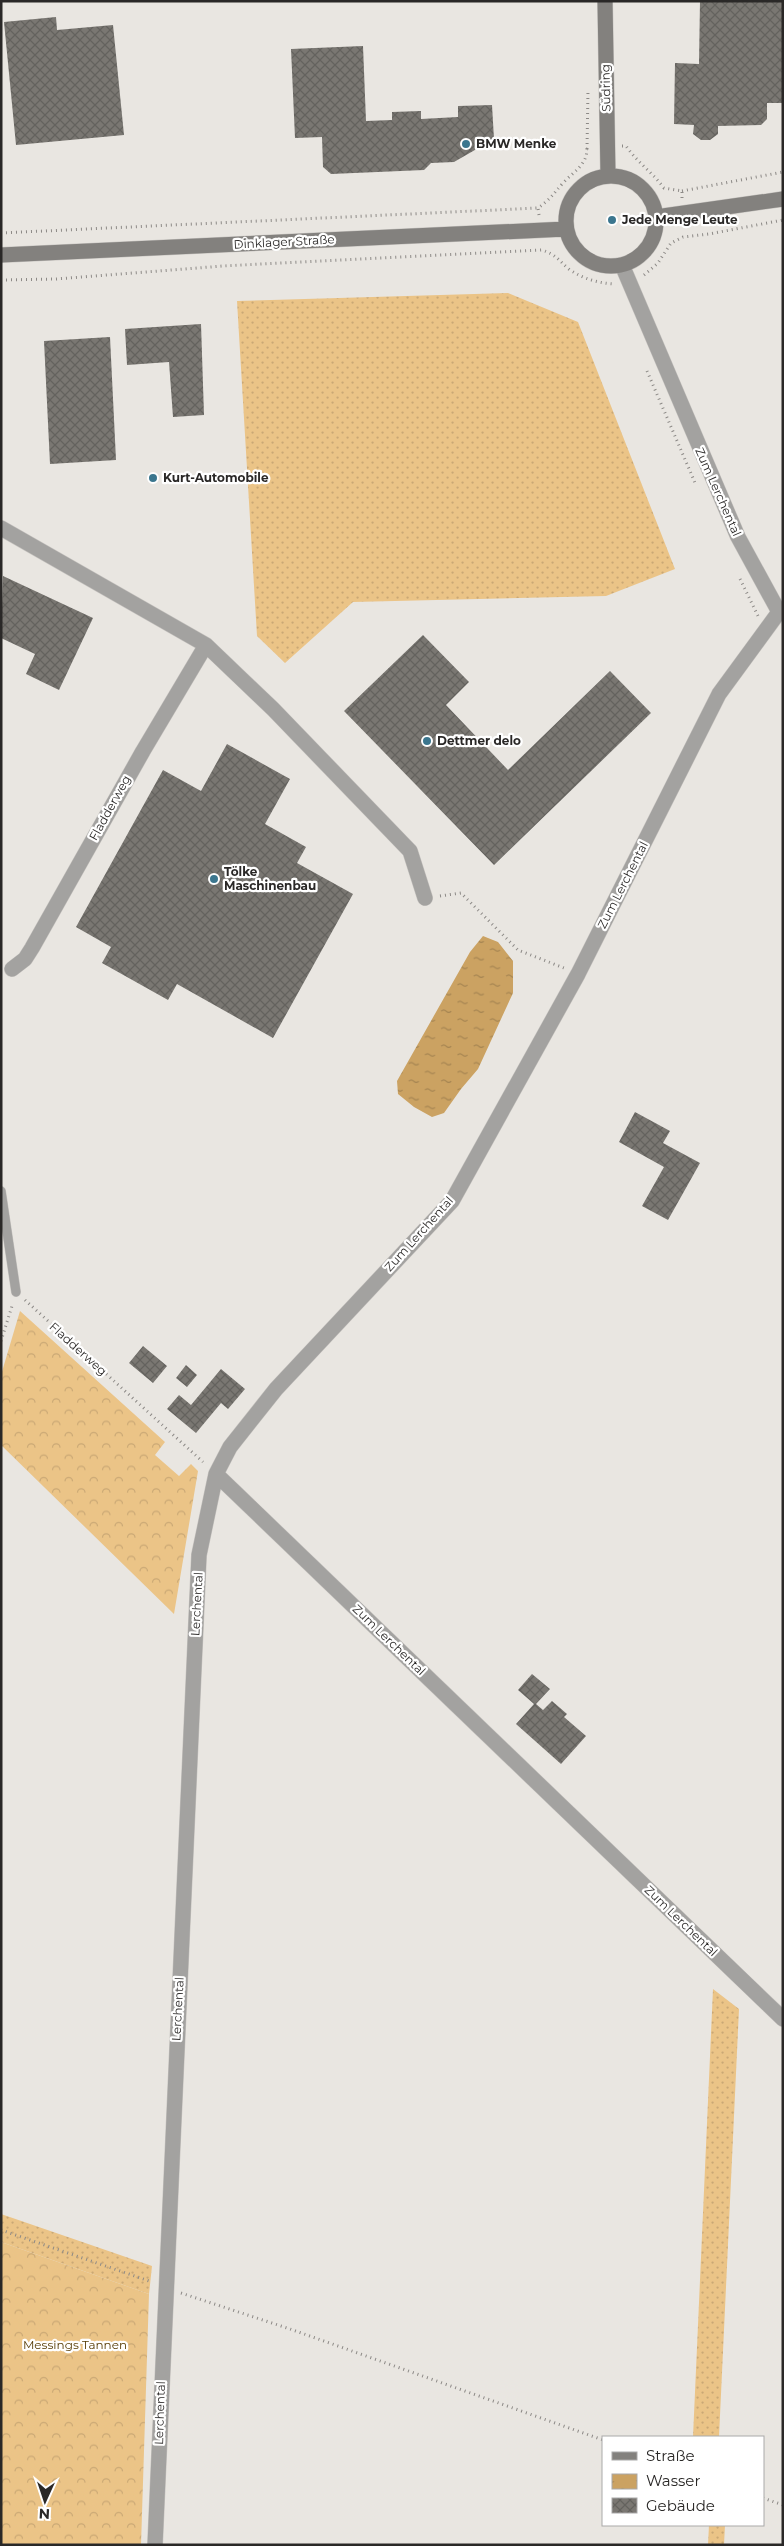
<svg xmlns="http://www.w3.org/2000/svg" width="784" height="2546" viewBox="0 0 784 2546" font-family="Montserrat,sans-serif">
<defs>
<pattern id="grass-dots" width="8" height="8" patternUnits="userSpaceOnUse" patternTransform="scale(1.25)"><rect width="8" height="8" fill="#ebc487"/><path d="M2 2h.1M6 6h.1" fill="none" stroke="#caa875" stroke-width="1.8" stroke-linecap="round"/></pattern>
<pattern id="forest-crowns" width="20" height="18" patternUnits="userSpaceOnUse" patternTransform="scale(1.25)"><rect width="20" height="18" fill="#ebc487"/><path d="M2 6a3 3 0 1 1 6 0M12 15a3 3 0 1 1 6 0" fill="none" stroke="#caa875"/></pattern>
<pattern id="water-ripples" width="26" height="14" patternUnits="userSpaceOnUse" patternTransform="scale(1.25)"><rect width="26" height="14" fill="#cba262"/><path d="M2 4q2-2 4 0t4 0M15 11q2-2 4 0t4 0" fill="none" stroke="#a58451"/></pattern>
<pattern id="building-cross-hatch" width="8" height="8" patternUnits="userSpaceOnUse" patternTransform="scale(1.25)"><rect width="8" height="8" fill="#7a7772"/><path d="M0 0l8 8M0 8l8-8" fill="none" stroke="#64625e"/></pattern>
</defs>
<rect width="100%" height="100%" fill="#e9e6e1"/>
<path fill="url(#grass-dots)" d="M508 293 578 322 675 569 606 596 353 602 285 663 257 636 237 301Z
M713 1989 739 2009 719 2437H693Z
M1 2214 152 2266 149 2294 1 2242Z
M709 2525H725L724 2545H708Z"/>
<path fill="url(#forest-crowns)" d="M20 1311 165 1442 155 1455 179 1476 191 1464 198 1471 174 1614 1 1445V1375Z
M1 2242 149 2294 141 2545H1Z"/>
<path fill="url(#water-ripples)" d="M483 936 498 942 513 961V993L478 1069 461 1089 444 1113 432 1117 414 1107 398 1094 397 1081 470 952Z"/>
<path fill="url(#building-cross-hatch)" d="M700 1H783V103H767V119L761 125 718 126V134L710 140H701L693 134 694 125 674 124 675 63 699 64Z
M56 17 57 30 113 25 124 135 16 145 4 22Z
M363 46 366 121 392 120V112L421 111V119L458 117V106L492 105 494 139 454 162 431 163 424 170 331 174 323 167 322 137 295 138 291 49Z
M201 324 204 415 173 417 169 362 127 365 125 329Z
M110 337 116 460 50 464 44 341Z
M3 576 93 618 59 690 26 674 35 654 1 638Z
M423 635 469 682 446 705 508 770 610 671 651 713 494 865 344 711Z
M227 744 290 779 265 824 306 847 297 863 353 894 273 1038 177 984 168 1000 102 963 111 947 76 927 163 770 201 791Z
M635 1112 670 1131 663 1143 700 1163 668 1220 642 1206 664 1167 619 1142Z
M143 1346 167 1366 153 1383 129 1363Z
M186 1365 197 1375 187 1387 176 1378Z
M221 1369 245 1389 228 1409 221 1403 196 1433 167 1409 179 1395 191 1405Z
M532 1674 550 1689 536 1704 543 1710 552 1701 567 1714 564 1717 586 1736 561 1764 516 1724 534 1704 518 1690Z"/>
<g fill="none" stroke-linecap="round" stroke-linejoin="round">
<defs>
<path id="lane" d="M1 1191 16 1292"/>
<path id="street" d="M1 528 206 645 273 709 410 851 425 898
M12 969 25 959 32 948 143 751 206 645
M216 1474 783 2019
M155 2545 199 1555 216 1474 230 1447 276 1389 452 1201 578 974 719 694 779 612 738 537 622 265"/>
<path id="secondary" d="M605 1 608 175
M566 221a45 45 0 1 1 90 0a45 45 0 1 1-90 0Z
M656 217 783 199
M1 255 566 229"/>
</defs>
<use href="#lane" stroke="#c7c4c0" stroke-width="10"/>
<use href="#street" stroke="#c7c4c0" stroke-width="16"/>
<use href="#secondary" stroke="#c7c4c0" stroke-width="16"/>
<path stroke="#8c8986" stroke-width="3" stroke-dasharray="1 4" stroke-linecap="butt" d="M622 146H626C637 162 652 172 664 188L682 191V198
M587 149 588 89
M682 191 783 172
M539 215 538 208C552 198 553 194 563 183 573 172 587 165 587 149L591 148
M1 233 538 208
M644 275 658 263 671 243 683 237 709 234 783 220
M1 280 56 279 223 266 542 250C557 255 559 261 570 270 584 279 598 283 614 284
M647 371 696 485
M740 579 758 616
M440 896 461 893 518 950 564 968
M25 1300 203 1462
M1 1341 13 1303
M1 2230 152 2282
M181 2293 290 2329 603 2440
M763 2498 783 2505"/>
<use href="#lane" stroke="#a3a2a0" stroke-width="9"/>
<use href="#street" stroke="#a3a2a0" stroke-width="15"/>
<use href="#secondary" stroke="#83817e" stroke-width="15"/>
</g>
<g fill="#3b768e" stroke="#fff" stroke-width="2">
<circle cx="466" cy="144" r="5"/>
<circle cx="612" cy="220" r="5"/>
<circle cx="153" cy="478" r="5"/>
<circle cx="427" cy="741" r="5"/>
<circle cx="214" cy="879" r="5"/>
</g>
<g text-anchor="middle" stroke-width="4.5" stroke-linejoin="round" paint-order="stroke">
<g font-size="12" fill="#2a2827" stroke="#fff">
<text transform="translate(606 88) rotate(-91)" y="4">Südring</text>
<text transform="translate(284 242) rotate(-3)" y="4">Dinklager Straße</text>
<text transform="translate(718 492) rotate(66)" y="4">Zum Lerchental</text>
<text transform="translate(110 808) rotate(-61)" y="4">Fladderweg</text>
<text transform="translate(623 885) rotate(-63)" y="4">Zum Lerchental</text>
<text transform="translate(419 1234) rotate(-48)" y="4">Zum Lerchental</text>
<text transform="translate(78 1349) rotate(42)" y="4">Fladderweg</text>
<text transform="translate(197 1604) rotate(-87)" y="4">Lerchental</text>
<text transform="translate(389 1640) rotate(44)" y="4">Zum Lerchental</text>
<text transform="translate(681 1921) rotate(44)" y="4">Zum Lerchental</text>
<text transform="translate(178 2009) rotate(-87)" y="4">Lerchental</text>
<text transform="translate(160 2413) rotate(-88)" y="4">Lerchental</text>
</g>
<g font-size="12" font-weight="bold" fill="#2a2827" stroke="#fff" text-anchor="start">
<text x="476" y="148">BMW Menke</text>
<text x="622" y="224">Jede Menge Leute</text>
<text x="163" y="482">Kurt-Automobile</text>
<text x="437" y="745">Dettmer delo</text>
<text x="224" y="876">Tölke<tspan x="224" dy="14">Maschinenbau</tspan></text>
</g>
<g font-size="12" fill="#573c05" stroke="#fff">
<text x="75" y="2349">Messings Tannen</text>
</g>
</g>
<rect width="784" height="2546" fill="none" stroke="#2a2827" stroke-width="5"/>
<rect x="602" y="2436" width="162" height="90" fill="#ffffff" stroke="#aaa9a9"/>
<rect x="612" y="2452" width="25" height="8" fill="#83817e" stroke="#aaa9a9"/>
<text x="646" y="2461" font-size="15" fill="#2a2827">Straße</text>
<rect x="612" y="2474" width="25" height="15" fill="url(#water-ripples)" stroke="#aaa9a9"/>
<text x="646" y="2486" font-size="15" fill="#2a2827">Wasser</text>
<rect x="612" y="2498" width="25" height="15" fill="url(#building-cross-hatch)" stroke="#aaa9a9"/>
<text x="646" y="2511" font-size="15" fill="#2a2827">Gebäude</text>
<g transform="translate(45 2501) rotate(183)" stroke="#ffffff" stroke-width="4" paint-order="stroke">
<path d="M0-4L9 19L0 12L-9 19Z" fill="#2a2827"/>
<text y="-8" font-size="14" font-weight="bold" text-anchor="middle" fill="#2a2827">N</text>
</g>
</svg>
